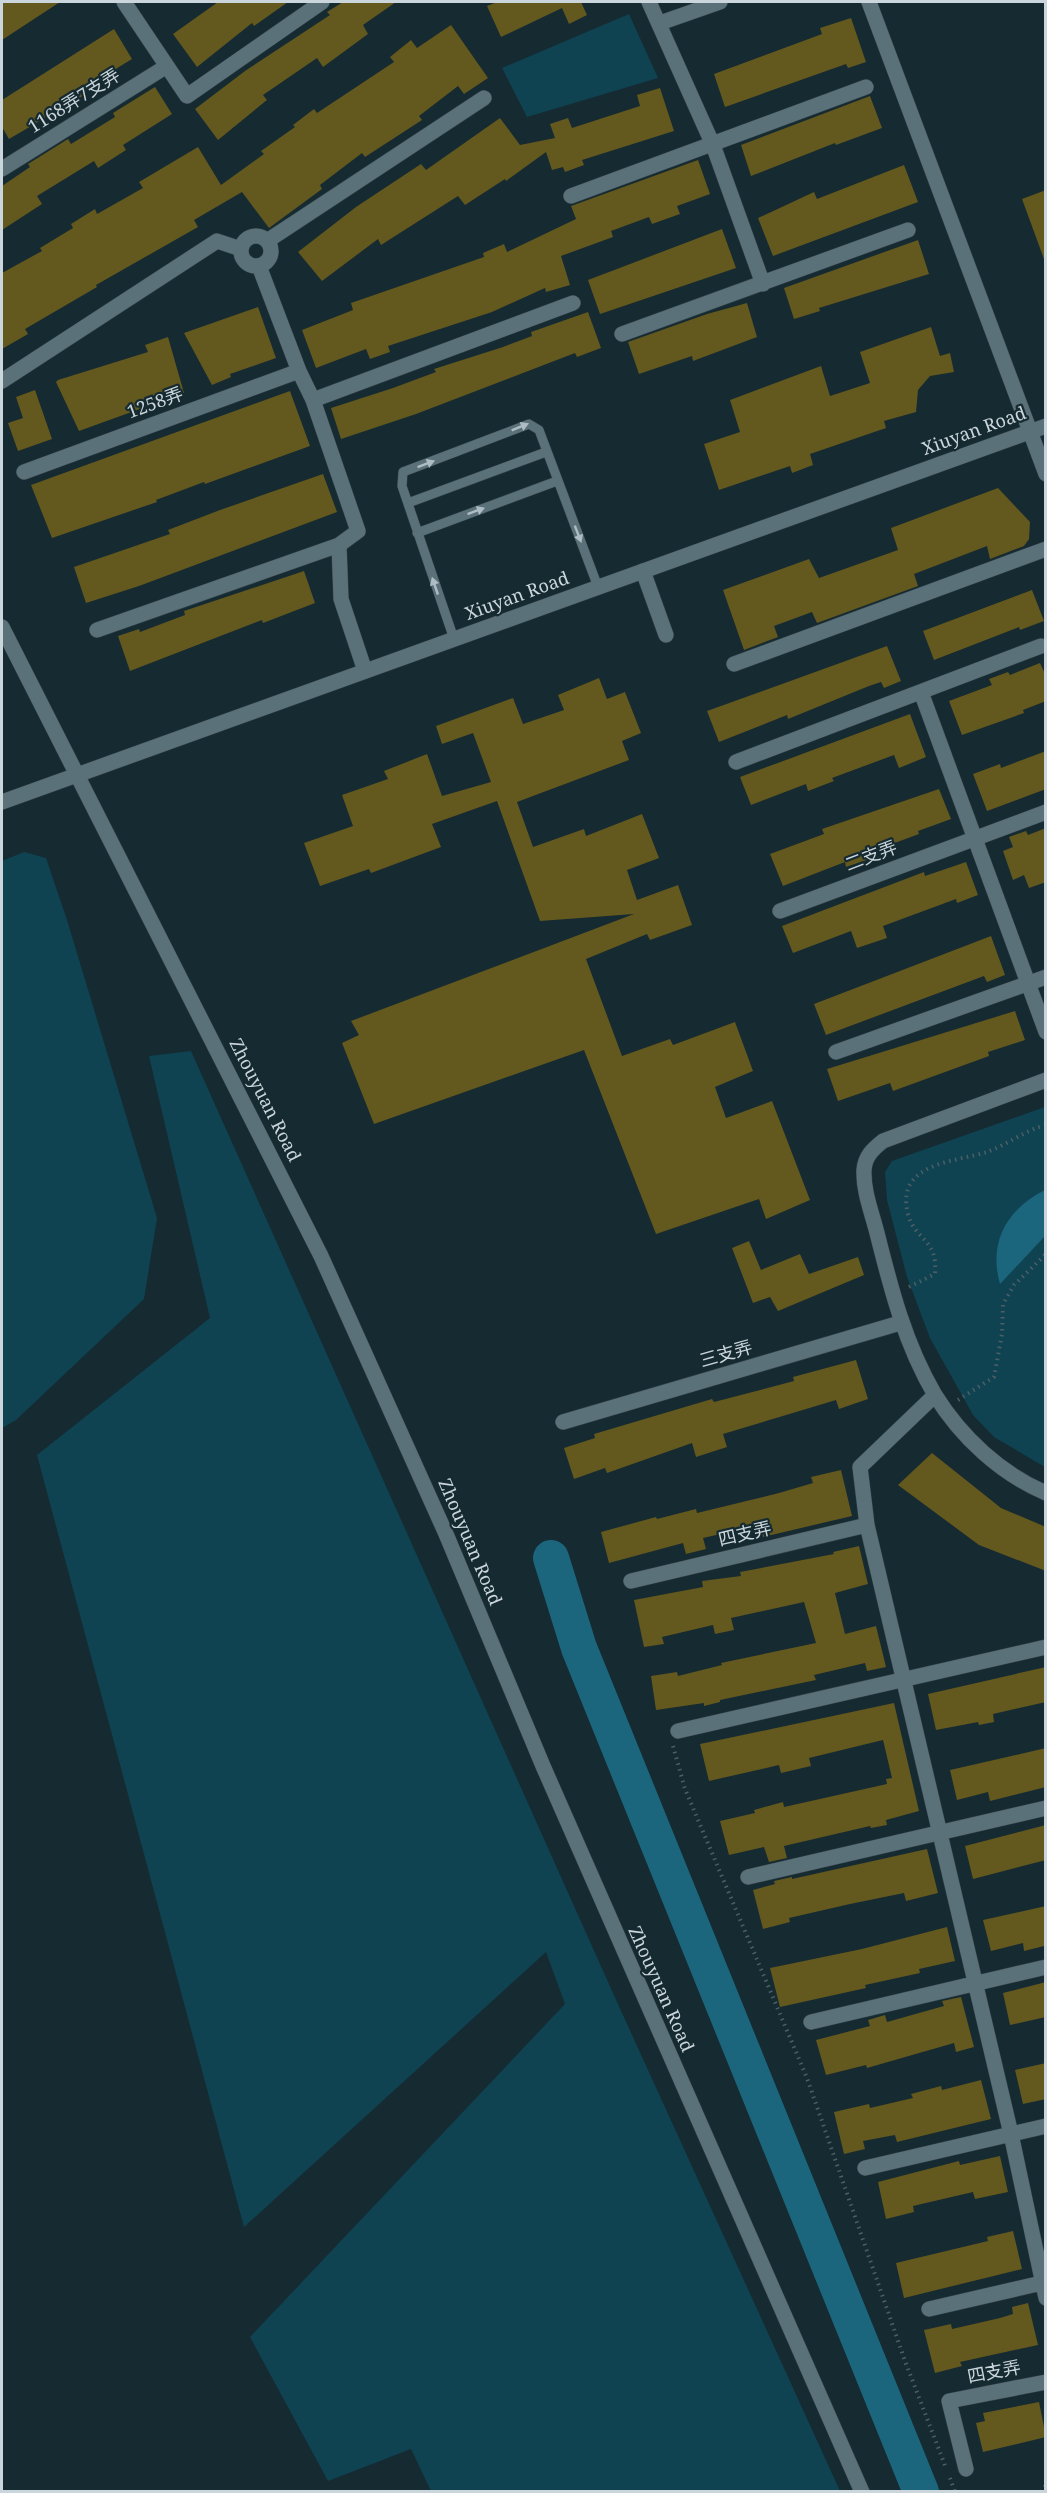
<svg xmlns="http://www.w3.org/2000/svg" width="1047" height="2493" viewBox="0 0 1047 2493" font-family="'Noto Serif','Noto Sans SC',serif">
<rect width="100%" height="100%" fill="#162a31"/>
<path fill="#0f4352" d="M629 14 658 78 527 117 502 68Z
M24 852 46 858 67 920 157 1218 144 1299 16 1420 2 1428V861Z
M191 1051 617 2002 840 2491H431L411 2449 328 2481 250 2337 565 2004 546 1952 244 2227 37 1455 210 1318 149 1056Z
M1045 1107V1467L994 1437 973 1415 930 1338 907 1277 887 1200 885 1172 892 1161Z"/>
<path fill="#1c667d" d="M1045 1190V1236L1000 1284C988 1242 1007 1209 1045 1190Z"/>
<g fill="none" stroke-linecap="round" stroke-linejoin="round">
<path stroke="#1c667d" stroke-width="36" d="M551 1558 579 1648 921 2492"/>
</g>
<path fill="#63581e" d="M2 2H60L2 40Z
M218 2H288L254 26 252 23 197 67 173 34Z
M343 2H396L363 25 368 34 323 67 317 58 263 95 267 100 218 140 195 109 245 71 330 15 327 12Z
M497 2H581L587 15 569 24 562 8 501 37 487 6Z
M851 18 866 62 848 68 846 64 725 107 714 74 822 34 820 28Z
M451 25 488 78 464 94 458 86 419 116 422 120 365 157 362 153 320 185 322 189 269 228 242 192 194 220 198 227 96 285 97 287 25 329 28 334 2 349V273L42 251 40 248 73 228 71 224 95 209 97 214 143 188 139 182 198 147 221 185 264 154 261 151 295 127 293 125 314 109 317 113 394 62 390 57 411 40 417 48Z
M114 29 132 59 83 89 86 94 9 139 2 127V100Z
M155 87 172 114 123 145 126 150 98 168 94 161 37 196 42 204 2 230V186L30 167 28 164 68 139 71 144 115 117 113 113Z
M660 88 674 131 582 160 584 165 565 172 563 167 552 170 546 152 506 181 505 179 465 205 458 196 381 245 378 239 322 281 298 252 356 207 421 164 426 170 500 118 520 145 555 138 550 124 568 118 572 128 640 106 637 95Z
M870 96 882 128 836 145 835 143 751 176 741 145Z
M698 160 710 194 677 206 680 214 652 224 649 217 611 231 613 237 561 256 570 285 546 292 545 288 492 312 388 346 390 352 370 359 366 349 316 368 302 330 353 310 351 303 484 257 483 253 504 244 507 252 576 219 571 206Z
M904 165 918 202 773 256 758 218 814 192 817 199Z
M1046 190V258L1044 259 1022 199Z
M722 229 736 268 600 314 588 280Z
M918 240 929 274 819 308 820 311 794 319 784 288Z
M747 303 757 337 693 361 692 356 639 374 628 342 707 314Z
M258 307 276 358 230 374 231 377 212 385 184 333Z
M588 312 601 348 577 357 575 353 416 414 341 439 331 408 393 388 436 372 434 369 503 347 532 336 531 332Z
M931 327 940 356 950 353 954 372 930 376 918 390 916 412 884 421 886 428 810 454 813 465 792 473 790 466 719 490 704 444 740 432 730 400 821 366 830 396 870 383 860 352Z
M168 337 184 393 79 431 56 382 58 380 148 352 145 345Z
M35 390 52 439 18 451 8 423 23 418 16 397Z
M290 391 310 446 205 484 204 482 156 500 157 502 52 538 31 485Z
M323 474 337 512 139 586 86 603 74 567 170 534 168 530 220 510Z
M998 488 1030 522 1029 539 1024 546 990 559 987 546 914 574 918 586 817 623 812 612 774 626 778 637 744 650 723 590 809 559 819 578 898 550 891 528Z
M304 571 315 603 263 623 262 620 130 671 118 636 139 629 140 632 185 615 184 611Z
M1032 590 1044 621 1020 630 1019 627 934 660 923 631Z
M887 646 901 681 884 688 881 682 869 686 788 719 787 715 719 742 707 711Z
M1040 663 1046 676V701L1023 710 1024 713 962 735 949 701 992 685 989 679 1008 672 1010 675Z
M599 678 607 699 625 692 641 733 622 741 629 760 517 802 533 847 584 829 586 836 642 814 659 858 627 870 637 900 678 885 692 925 650 940 647 934 586 959 622 1056 670 1039 673 1045 735 1022 753 1071 715 1087 726 1118 772 1101 810 1200 766 1219 759 1199 656 1234 584 1050 374 1124 342 1043 359 1035 351 1021 634 914 540 921 497 801 432 824 441 847 371 873 369 869 320 886 304 843 353 826 342 795 388 779 384 771 427 754 442 796 491 782 473 733 442 744 436 726 513 698 523 724 564 710 558 695Z
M910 714 926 757 899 768 894 755 832 778 834 781 808 791 806 784 751 805 740 777Z
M1046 751V789L987 811 973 774 1000 764 1001 768Z
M939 789 951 819 918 831 919 834 865 854 867 860 846 867 845 862 783 886 770 854 824 834 822 829Z
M1046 828V882L1029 888 1024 875 1013 880 1003 851 1013 847 1009 837 1026 831 1028 835Z
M966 862 978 895 957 903 956 899 883 926 887 938 857 948 851 931 793 953 782 926 924 872 925 876Z
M991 936 1005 975 987 982 984 976 826 1035 814 1004Z
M1015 1011 1025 1040 988 1052 989 1056 893 1091 890 1083 838 1101 827 1069Z
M749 1241 761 1270 800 1254 809 1274 858 1257 864 1275 778 1311 770 1297 753 1303 732 1248Z
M856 1360 868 1399 839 1409 836 1400 723 1434 727 1447 696 1457 692 1443 607 1473 605 1468 574 1479 564 1448 595 1438 594 1434 712 1399 714 1402 794 1381 793 1377Z
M932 1453 1001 1508 1046 1527V1571L979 1545 898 1485Z
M841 1470 852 1516 763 1537 760 1525 703 1538 706 1549 686 1554 683 1543 609 1563 601 1532 656 1517 657 1519 696 1509 697 1513 779 1493 813 1483 811 1477Z
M859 1546 868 1584 835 1593 845 1634 876 1626 886 1667 867 1671 865 1663 814 1675 816 1680 720 1700V1702L704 1706V1703L656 1710 651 1676 677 1672 678 1676 722 1665 721 1663 816 1643 804 1602 731 1618 734 1630 715 1634 713 1625 662 1637 664 1644 644 1647 634 1600 703 1587 702 1581 741 1576 740 1572 834 1554 833 1552Z
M1046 1667V1702L993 1714 994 1722 979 1725 978 1722 936 1730 928 1694Z
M894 1703 919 1811 886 1820 887 1825 871 1828 870 1826 784 1846 787 1858 769 1862 764 1847 729 1855 720 1821 755 1813 754 1810 783 1802 784 1807 887 1784 886 1779 892 1778 883 1740 809 1758 811 1766 781 1773 779 1765 709 1781 700 1744Z
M1046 1748V1787L990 1801 988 1792 957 1800 950 1770Z
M1046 1825V1860L973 1879 965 1846Z
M927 1849 938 1893 906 1901 904 1893 850 1904 789 1918 790 1922 763 1929 753 1890 775 1884 774 1881 792 1877V1879Z
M1046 1906 1044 1946 1024 1951 1023 1943 991 1951 983 1920Z
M947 1927 955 1961 919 1969 920 1973 865 1985 866 1988 780 2007 770 1968 862 1949Z
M1046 1982V2017L1010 2025 1003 1993Z
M961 1997 974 2047 956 2052 954 2043 867 2068 866 2065 826 2075 816 2040 870 2026 868 2020 885 2015 887 2022 944 2006 942 2001Z
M1046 2063V2099L1023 2104 1015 2070Z
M981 2080 991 2119 897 2142 895 2135 863 2141 865 2149 844 2154 834 2112 869 2104 870 2108 913 2098 911 2094 941 2086 942 2090Z
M1000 2156 1008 2192 975 2199 973 2192 913 2206 914 2212 886 2219 878 2182 959 2161 960 2165Z
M1013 2231 1022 2269 904 2298 896 2263 988 2241 987 2237Z
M1028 2303 1038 2345 960 2362 962 2366 935 2373 924 2330 951 2324 952 2329 1000 2318 1013 2314 1012 2307Z
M1039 2402 1046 2437 983 2452 976 2423 985 2421 983 2413Z"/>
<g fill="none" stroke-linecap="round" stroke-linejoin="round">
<defs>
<path id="lane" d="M408 503 546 452
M417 533 557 481
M454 639 402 486 403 472 529 424 539 430 598 587"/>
<path id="street" d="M124 2 187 96 322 2
M649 2 713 145 763 284
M869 2 1046 474
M660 23 720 2
M2 169 167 66
M571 196 866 87
M241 251a15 15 0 1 1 30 0a15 15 0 1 1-30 0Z
M267 241 484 98
M259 266 299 371 313 400 358 531 339 545 341 599 365 671
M622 334 908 230
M2 381 217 241 241 249
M313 400 573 303
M24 472 299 371
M643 571 666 635
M97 630 339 545
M734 664 1046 549
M921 692 1046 1032
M736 762 1041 646
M780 911 1046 812
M836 1052 1046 977
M1046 1080 883 1141C873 1149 865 1156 864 1170 863 1191 872 1213 877 1233 891 1289 905 1344 935 1395 961 1437 1001 1474 1046 1493
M935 1395 860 1467 867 1525 1011 2134 1046 2298
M563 1422 900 1323
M631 1581 867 1525
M678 1731 1046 1647
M748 1877 1046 1808
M811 2022 1046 1967
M865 2168 1046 2126
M929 2309 1046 2282
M966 2469 949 2401 1046 2382"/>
<path id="secondary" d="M2 627 321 1256 446 1534 543 1766 862 2492
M2 802 1046 426"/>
</defs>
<use href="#lane" stroke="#35464b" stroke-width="10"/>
<use href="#street" stroke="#35464b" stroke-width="16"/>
<use href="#secondary" stroke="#35464b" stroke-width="16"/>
<path stroke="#4d5f65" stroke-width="4" stroke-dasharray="1.5 4.5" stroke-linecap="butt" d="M909 1287 935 1274C938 1238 915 1241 908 1214 895 1162 956 1162 987 1152 1007 1145 1025 1130 1046 1125
M958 1400 994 1377 1002 1334 1003 1304 1014 1285 1046 1254
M673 1746 685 1789 807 2078 905 2361 946 2468
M950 2478 955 2492
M1041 2492 1046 2485"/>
<use href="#lane" stroke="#5b717a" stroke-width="9"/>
<use href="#street" stroke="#5b717a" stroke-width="15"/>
<use href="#secondary" stroke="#5b717a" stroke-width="15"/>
</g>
<defs><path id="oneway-solid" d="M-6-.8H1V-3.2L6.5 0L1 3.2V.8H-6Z" transform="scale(1.5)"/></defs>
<g fill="#aebdc3">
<use href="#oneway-solid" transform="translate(520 427) rotate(-22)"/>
<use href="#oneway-solid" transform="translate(426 464) rotate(-21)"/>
<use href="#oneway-solid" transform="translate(476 511) rotate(-20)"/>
<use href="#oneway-solid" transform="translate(578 534) rotate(69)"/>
<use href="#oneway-solid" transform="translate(435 586) rotate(-109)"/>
</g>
<g text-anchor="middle" stroke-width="4.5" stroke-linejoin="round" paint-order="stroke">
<g font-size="18" fill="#cad6db" stroke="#162a31">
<text transform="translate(74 101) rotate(-32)" y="6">1168弄7支弄</text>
<text transform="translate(155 403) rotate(-20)" y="6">1258弄</text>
<text transform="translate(974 431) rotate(-20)" y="6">Xiuyan Road</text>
<text transform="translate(517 596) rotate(-20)" y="6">Xiuyan Road</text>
<text transform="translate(871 856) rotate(-21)" y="6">二支弄</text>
<text transform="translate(265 1100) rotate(63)" y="6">Zhouyuan Road</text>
<text transform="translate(726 1354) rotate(-16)" y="6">三支弄</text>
<text transform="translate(745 1534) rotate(-13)" y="6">四支弄</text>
<text transform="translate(470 1542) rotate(67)" y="6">Zhouyuan Road</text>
<text transform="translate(661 1989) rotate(66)" y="6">Zhouyuan Road</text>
<text transform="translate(994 2372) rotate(-11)" y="6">四支弄</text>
</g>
</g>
<rect width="1047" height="2493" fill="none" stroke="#cad6db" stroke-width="6"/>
</svg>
